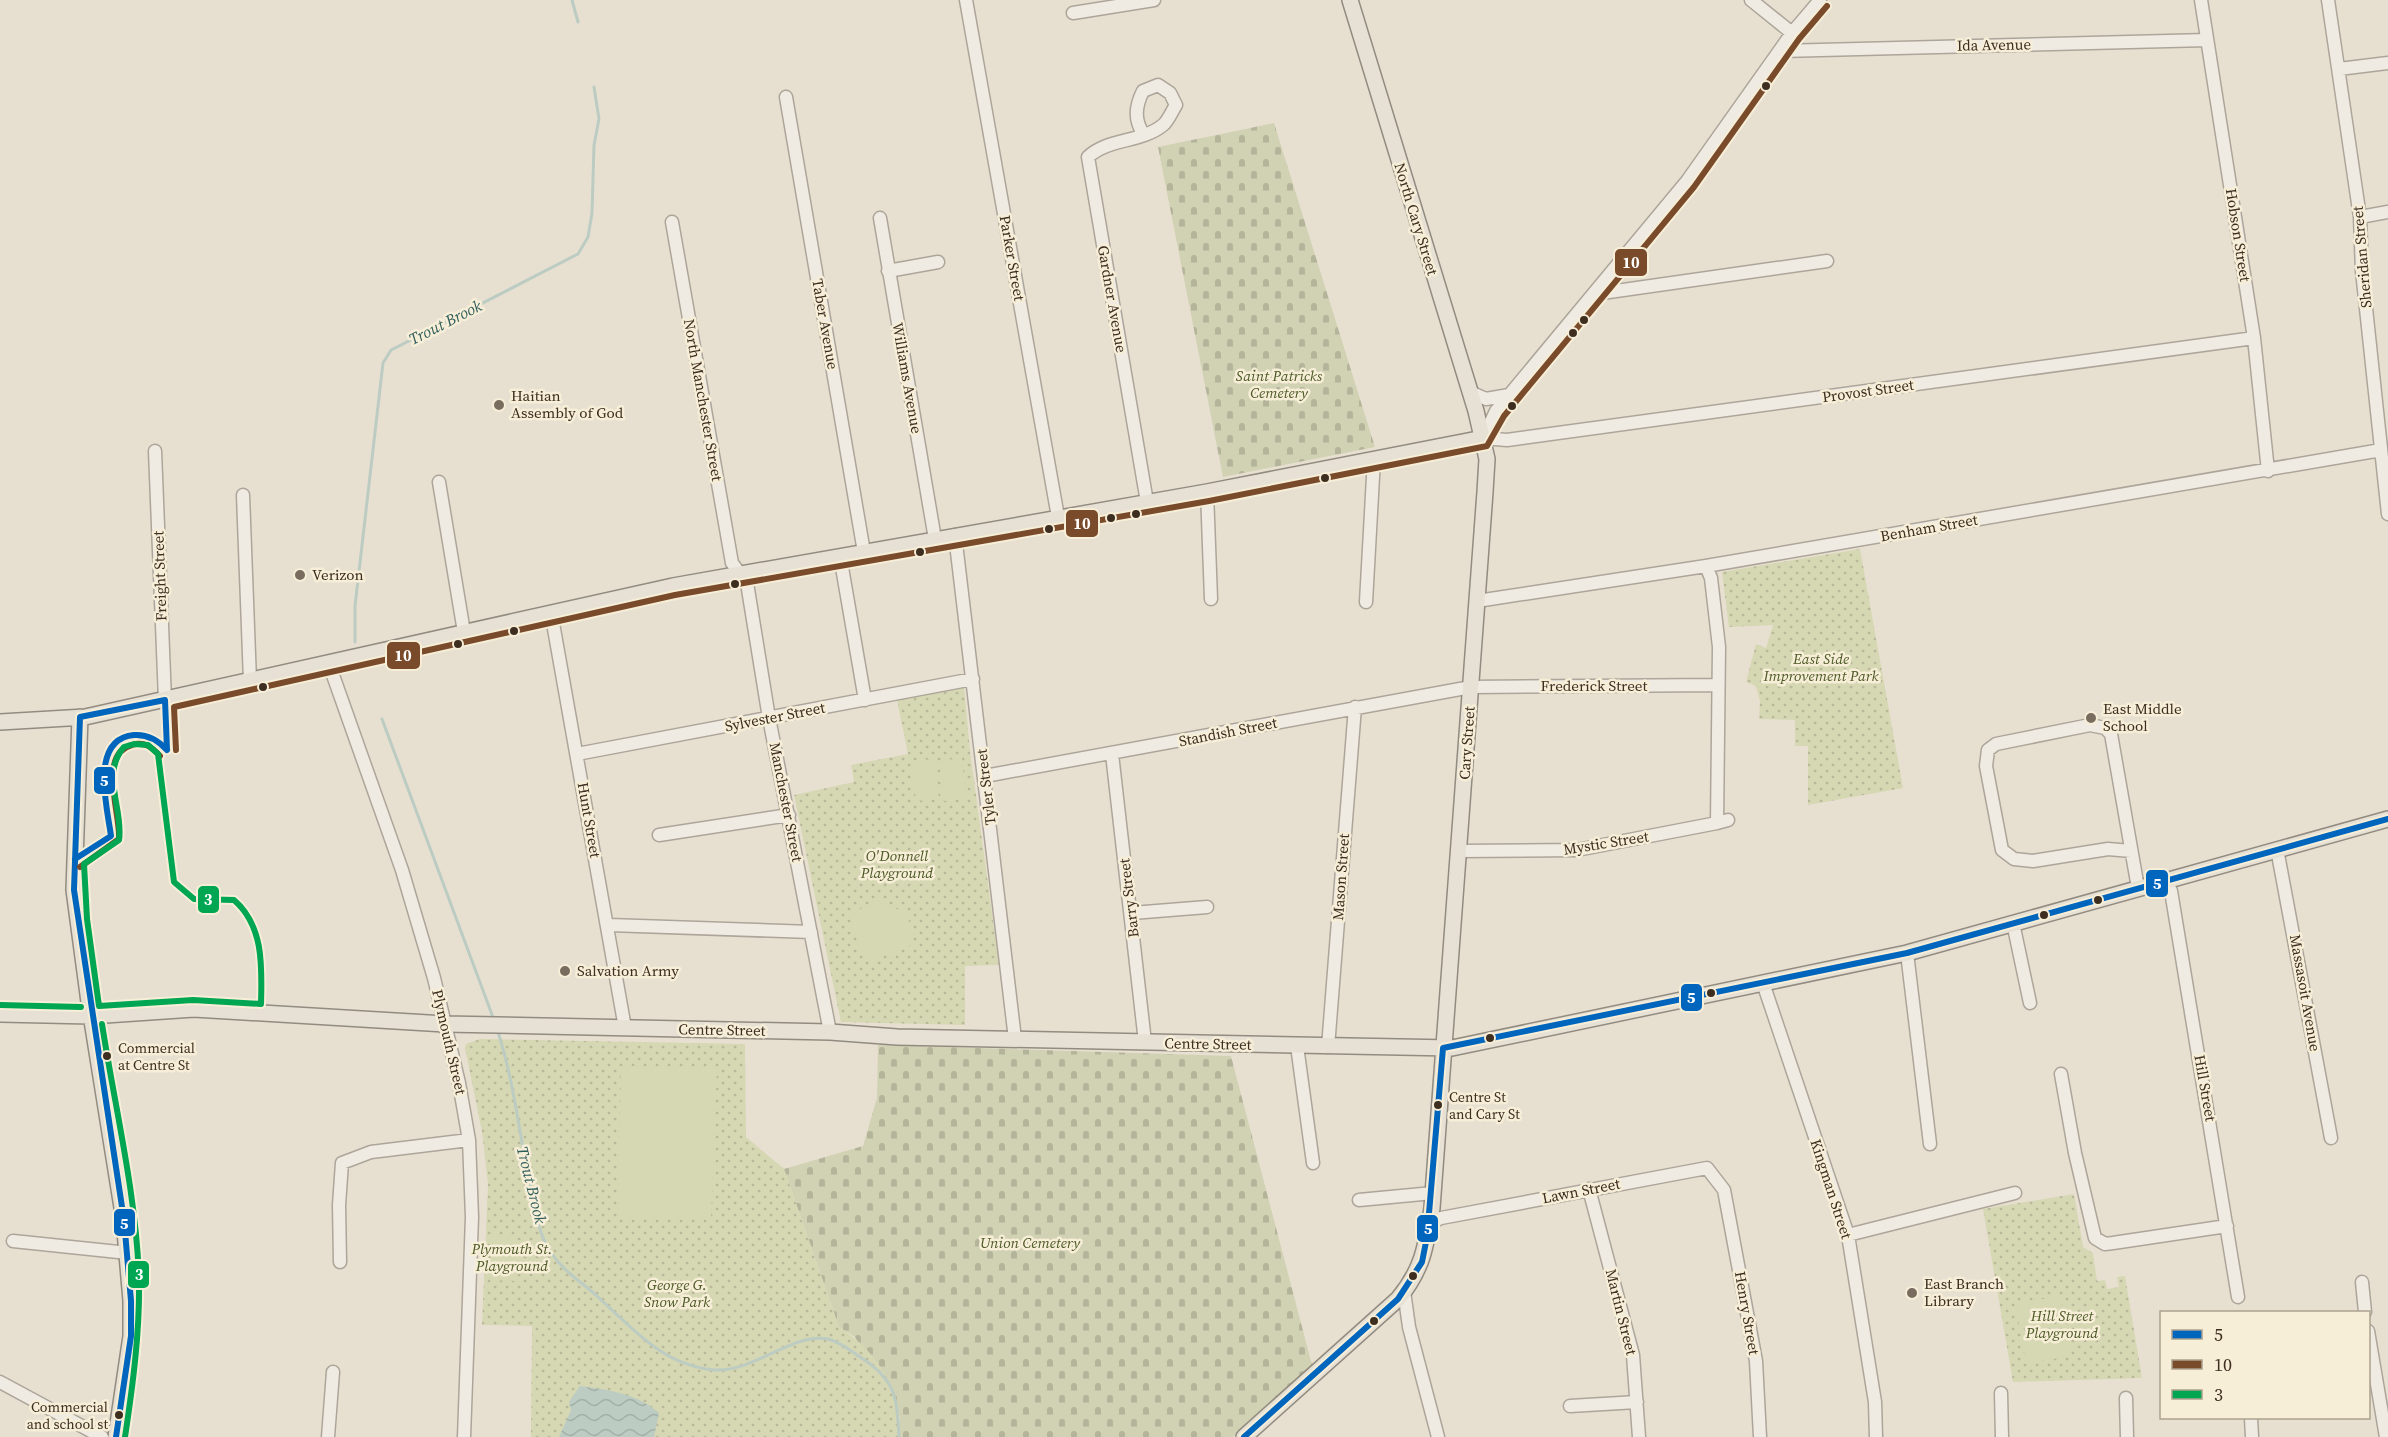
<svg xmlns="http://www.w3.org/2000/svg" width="2388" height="1437" viewBox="0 0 2388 1437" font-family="'Source Serif 4',serif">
<defs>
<pattern id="cemetery-stones" width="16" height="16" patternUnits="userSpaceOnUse" patternTransform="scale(1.5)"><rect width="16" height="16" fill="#d1d1b3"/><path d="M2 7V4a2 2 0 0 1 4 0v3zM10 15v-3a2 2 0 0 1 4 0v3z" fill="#b4b49a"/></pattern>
<pattern id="park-dots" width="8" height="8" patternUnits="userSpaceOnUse" patternTransform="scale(1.5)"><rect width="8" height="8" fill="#d6d7b3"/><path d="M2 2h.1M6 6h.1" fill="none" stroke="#b9b99a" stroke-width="1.8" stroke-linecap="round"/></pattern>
<pattern id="water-waves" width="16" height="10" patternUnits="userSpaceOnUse" patternTransform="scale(1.5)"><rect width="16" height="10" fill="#bcccc2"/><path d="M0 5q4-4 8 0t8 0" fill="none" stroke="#a2b0a6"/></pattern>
</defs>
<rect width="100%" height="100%" fill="#e7e0d1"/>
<path fill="url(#cemetery-stones)" d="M1274 123 1375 447 1223 477 1158 147Z
M878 1045 1231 1056 1312 1365 1233 1437H898L900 1417 855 1337 839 1327 784 1169 863 1146 877 1098Z"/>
<path fill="url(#park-dots)" d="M1860 549 1903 788 1808 805V746H1795V720L1759 719 1760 701 1756 686 1746 682 1756 644 1766 648 1773 625 1729 627 1722 572Z
M964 687 970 751 999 965 965 966V1025L841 1022 794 795 854 782 851 765 908 754 897 700Z
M480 1039 745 1044 746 1137 784 1169 839 1327C878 1352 902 1390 898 1437H531L532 1326 482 1325 488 1184 482 1132 465 1048 466 1044Z
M2074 1194 2083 1247 2093 1253 2097 1281 2105 1280 2107 1289 2119 1287 2117 1277 2125 1276 2142 1378 2013 1382 1983 1209Z"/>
<path fill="#d6d7b3" d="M962 758 966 798 944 801 939 761Z
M935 759 939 799 916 801 911 761Z
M875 900 907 913 914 944 865 962 849 916Z
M621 1066 717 1068 711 1218H618Z
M493 1236 517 1237 516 1281 492 1280Z
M2061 1297 2064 1321 2019 1326 2017 1302Z
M2067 1333 2070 1357 2025 1362 2023 1338Z"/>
<path fill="url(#water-waves)" d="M580 1386C608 1390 637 1393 659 1413L654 1437H559L571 1410 569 1402Z"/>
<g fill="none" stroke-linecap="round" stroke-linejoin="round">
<path stroke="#bcccc2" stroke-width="3" d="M572 0 578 22
M355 642V606L383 363 391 350 401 345 578 254 588 237 592 213 594 145 599 119 594 87
M382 719 494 1020
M497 1029C513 1077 519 1131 529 1180 534 1205 537 1233 552 1254 564 1272 583 1283 598 1297 634 1330 664 1366 715 1370 754 1372 794 1332 828 1339 841 1342 852 1352 863 1359 897 1381 897 1401 899 1437"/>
<defs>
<path id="minor" d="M966 0 1058 517
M1751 0 1792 33
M1820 0 1792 33 1687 181 1496 411 1483 438 1507 440 2254 338
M2201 0 2254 338 2268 471
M2328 0 2360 217 2362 271 2388 514
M1073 13 1154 0
M1781 51 2207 40
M2339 69 2388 63
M786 97 864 552
M1144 135C1134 120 1135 107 1143 91L1158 85 1170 93 1176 105C1172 111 1168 121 1163 125 1141 143 1108 138 1088 157L1147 502
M2360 217 2388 212
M880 218 935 539
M672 222 732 563 747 583 769 718 830 1032
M888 271 938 262
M1595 294 1827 261
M1470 392 1486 399 1509 395
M155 451 165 700
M439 482 464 632
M1207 492 1211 599
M243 495 250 681
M955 535 1015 1039
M840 556 865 700
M1706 566 1711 578 1719 647 1717 823 1728 820
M1477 601 1706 566 2381 450
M1366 602 1374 459
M551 612 625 1028
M329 664 402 870 434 978 459 1083 469 1140 472 1217 464 1437
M577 754 973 679
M1112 754 1145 1042
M985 776 1471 687 1717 685
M659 835 789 815
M2277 849 2331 1138
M1458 851 1577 850 1717 823
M2131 851 2108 849 2033 861 2014 859 2002 850 1986 766 1988 750 1996 744 2090 725 2105 728 2111 734 2138 888
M2166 881 2171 891 2238 1297
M1132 913 1207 907
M2013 923 2030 1003
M609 925 811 932
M1907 953 1930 1144
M1763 983 1848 1235 1875 1402 1876 1437
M1297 1046 1313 1163
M1328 1047 1355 707
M2061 1074 2075 1153 2095 1238 2105 1244 2113 1243 2227 1226
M1589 1189 1633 1355 1639 1437
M1359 1200 1433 1193
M1430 1223 1441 1218 1707 1168 1724 1190 1756 1361 1760 1437
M1848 1235 2015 1193
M13 1241 128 1253
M340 1262 339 1205 342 1163 371 1152 469 1140
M2362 1282 2365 1312
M1404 1291 1409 1327 1438 1437
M2368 1331 2386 1437
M0 1382 102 1437
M2001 1393 2002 1437
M2126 1398 2127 1437
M1570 1406 1637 1402
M2251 1418 2252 1437
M328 1437 333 1372"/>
<path id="major" d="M80 717 74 890 89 1002 124 1220 131 1301V1336L116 1437
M0 722 85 717 673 586 1207 492 1483 438
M0 1014 91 1016 194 1009 445 1024 830 1032 897 1037 1452 1048 1907 953 2388 819
M1244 1437 1398 1299C1423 1269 1426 1246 1432 1208L1485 492 1487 459 1476 411 1350 0"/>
</defs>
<use href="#minor" stroke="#ada599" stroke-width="15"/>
<use href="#major" stroke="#928b80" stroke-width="18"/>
<use href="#minor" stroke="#efebe3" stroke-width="12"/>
<use href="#major" stroke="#e6e1d4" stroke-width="15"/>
<defs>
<path id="bus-1" d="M75 859 111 836C107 807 89 739 134 735 148 734 158 740 167 750
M116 1437 131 1336V1301L124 1220 74 890 80 717 165 700 167 750
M1244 1437 1398 1299 1422 1262 1427 1237 1443 1048 1907 953 2388 819"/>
<path id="bus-2" d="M176 750 174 707 675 595 1209 501 1487 446 1504 416 1694 187 1799 39 1827 6
M80 867 119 839C121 815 97 754 132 745 144 741 152 747 160 756"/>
<path id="bus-3" d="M134 744 148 745 158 754 174 882 194 899 234 900C264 926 262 967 261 1004L193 1000 99 1006 87 919 84 864 119 840C124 810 100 774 124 747Z
M0 1005 81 1007
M102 1024C115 1108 136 1193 139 1278 140 1331 133 1384 125 1437"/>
</defs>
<use href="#bus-1" stroke="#f7eed8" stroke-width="10"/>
<use href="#bus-2" stroke="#f7eed8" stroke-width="10"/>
<use href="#bus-3" stroke="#f7eed8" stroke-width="10"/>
<use href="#bus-1" stroke="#0065bd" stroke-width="6"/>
<use href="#bus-2" stroke="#7a4b2a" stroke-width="6"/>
<use href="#bus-3" stroke="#00a651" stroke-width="6"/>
</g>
<g fill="#3d2e20" stroke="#f7eed8" stroke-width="2">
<circle cx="1766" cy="86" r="5"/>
<circle cx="1584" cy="320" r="5"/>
<circle cx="1573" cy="333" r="5"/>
<circle cx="1512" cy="406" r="5"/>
<circle cx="1325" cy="478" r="5"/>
<circle cx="1136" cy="514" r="5"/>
<circle cx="1111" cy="518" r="5"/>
<circle cx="1049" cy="529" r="5"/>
<circle cx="920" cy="552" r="5"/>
<circle cx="735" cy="584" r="5"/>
<circle cx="514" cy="631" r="5"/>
<circle cx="458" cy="644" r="5"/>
<circle cx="263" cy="687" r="5"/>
<circle cx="2098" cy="900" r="5"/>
<circle cx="2044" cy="915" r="5"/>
<circle cx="1711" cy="993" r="5"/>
<circle cx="1490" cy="1038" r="5"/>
<circle cx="107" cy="1056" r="5"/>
<circle cx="1438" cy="1105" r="5"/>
<circle cx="1413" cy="1276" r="5"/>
<circle cx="1374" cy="1321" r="5"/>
<circle cx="119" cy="1415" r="5"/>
</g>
<g fill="#786c5e" stroke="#f7eed8" stroke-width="2">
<circle cx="499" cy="405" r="6"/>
<circle cx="300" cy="575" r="6"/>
<circle cx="2091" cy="718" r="6"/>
<circle cx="565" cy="971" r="6"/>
<circle cx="1912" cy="1293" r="6"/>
</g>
<g text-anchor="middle" stroke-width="5" stroke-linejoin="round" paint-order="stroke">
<g font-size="14" fill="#3d2e20" stroke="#f7eed8" text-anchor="start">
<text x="118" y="1053">Commercial<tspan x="118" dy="17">at Centre St</tspan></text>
<text x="1449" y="1102">Centre St<tspan x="1449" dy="17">and Cary St</tspan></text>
<text x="108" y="1412" text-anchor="end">Commercial<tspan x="108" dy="17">and school st</tspan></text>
</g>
<g font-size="15" fill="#3d2e20" stroke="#f7eed8">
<text transform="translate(1994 45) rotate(-1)" y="5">Ida Avenue</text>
<text transform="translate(1416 219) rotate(73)" y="5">North Cary Street</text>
<text transform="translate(2238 235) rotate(81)" y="5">Hobson Street</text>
<text transform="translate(2362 257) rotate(-95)" y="5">Sheridan Street</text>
<text transform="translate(1012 258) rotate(80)" y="5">Parker Street</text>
<text transform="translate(1112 299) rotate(80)" y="5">Gardner Avenue</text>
<text transform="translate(825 324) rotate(80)" y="5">Taber Avenue</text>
<text transform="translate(907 378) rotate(80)" y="5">Williams Avenue</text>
<text transform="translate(1868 391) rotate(-8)" y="5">Provost Street</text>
<text transform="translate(703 400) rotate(80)" y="5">North Manchester Street</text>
<text transform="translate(1929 528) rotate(-10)" y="5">Benham Street</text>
<text transform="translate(160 576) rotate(-92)" y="5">Freight Street</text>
<text x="1594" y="691">Frederick Street</text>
<text transform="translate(775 717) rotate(-11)" y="5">Sylvester Street</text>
<text transform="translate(1228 732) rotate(-11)" y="5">Standish Street</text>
<text transform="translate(1467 743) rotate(-86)" y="5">Cary Street</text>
<text transform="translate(986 787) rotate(-97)" y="5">Tyler Street</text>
<text transform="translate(786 802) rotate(79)" y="5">Manchester Street</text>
<text transform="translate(589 820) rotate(80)" y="5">Hunt Street</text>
<text transform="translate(1606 843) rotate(-9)" y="5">Mystic Street</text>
<text transform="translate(1341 877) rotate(-86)" y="5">Mason Street</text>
<text transform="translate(1129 898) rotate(-97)" y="5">Barry Street</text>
<text transform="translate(2305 993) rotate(80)" y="5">Massasoit Avenue</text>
<text transform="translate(722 1030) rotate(1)" y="5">Centre Street</text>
<text transform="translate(449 1042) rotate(77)" y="5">Plymouth Street</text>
<text transform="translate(1208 1044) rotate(1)" y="5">Centre Street</text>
<text transform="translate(2205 1088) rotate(80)" y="5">Hill Street</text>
<text transform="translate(1831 1189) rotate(72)" y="5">Kingman Street</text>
<text transform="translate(1581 1191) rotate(-11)" y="5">Lawn Street</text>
<text transform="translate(1621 1312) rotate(76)" y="5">Martin Street</text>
<text transform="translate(1747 1313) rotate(80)" y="5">Henry Street</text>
</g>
<g font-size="15" font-style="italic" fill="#4d5a26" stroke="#f7eed8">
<text x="1279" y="381">Saint Patricks<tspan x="1279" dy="17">Cemetery</tspan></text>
<text x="1821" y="664">East Side<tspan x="1821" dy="17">Improvement Park</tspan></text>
<text x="897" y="861">O'Donnell<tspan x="897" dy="17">Playground</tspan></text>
<text x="1030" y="1248">Union Cemetery</text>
<text x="512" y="1254">Plymouth St.<tspan x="512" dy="17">Playground</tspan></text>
<text x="677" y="1290">George G.<tspan x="677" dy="17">Snow Park</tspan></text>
<text x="2062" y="1321">Hill Street<tspan x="2062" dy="17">Playground</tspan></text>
</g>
<g font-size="15" fill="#3d2e20" stroke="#f7eed8" text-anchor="start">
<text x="511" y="401">Haitian<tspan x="511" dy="17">Assembly of God</tspan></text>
<text x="312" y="580">Verizon</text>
<text x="2103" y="714">East Middle<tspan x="2103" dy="17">School</tspan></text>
<text x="577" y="976">Salvation Army</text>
<text x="1924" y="1289">East Branch<tspan x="1924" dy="17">Library</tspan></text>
</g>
<g font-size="16" font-style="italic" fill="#2f5d5a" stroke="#f7eed8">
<text transform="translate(445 322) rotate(-27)" y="6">Trout Brook</text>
<text transform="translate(532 1185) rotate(76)" y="6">Trout Brook</text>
</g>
</g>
<g stroke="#f7eed8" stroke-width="2">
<rect x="1614" y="248" width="34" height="29" rx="6" fill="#7a4b2a"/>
<rect x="1065" y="509" width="34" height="29" rx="6" fill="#7a4b2a"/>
<rect x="386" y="641" width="35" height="29" rx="6" fill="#7a4b2a"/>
<rect x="93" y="766" width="23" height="29" rx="6" fill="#0065bd"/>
<rect x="2145" y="869" width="24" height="29" rx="6" fill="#0065bd"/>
<rect x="197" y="885" width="23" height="29" rx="6" fill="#00a651"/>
<rect x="1680" y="983" width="23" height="29" rx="6" fill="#0065bd"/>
<rect x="113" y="1208" width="23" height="29" rx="6" fill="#0065bd"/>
<rect x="1416" y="1214" width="23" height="29" rx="6" fill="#0065bd"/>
<rect x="127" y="1260" width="23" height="29" rx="6" fill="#00a651"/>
</g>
<g font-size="16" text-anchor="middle" font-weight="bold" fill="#fff">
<text x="1631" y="268">10</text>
<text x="1082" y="529">10</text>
<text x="403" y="661">10</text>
<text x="104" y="786">5</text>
<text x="2157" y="889">5</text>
<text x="208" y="905">3</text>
<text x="1691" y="1003">5</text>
<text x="124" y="1229">5</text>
<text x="1428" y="1234">5</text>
<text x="139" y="1280">3</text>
</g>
<rect x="2160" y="1311" width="210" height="108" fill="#f7eed8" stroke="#ada18e" stroke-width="1.5"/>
<rect x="2172" y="1330" width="30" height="9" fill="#0065bd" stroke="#ada18e" stroke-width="1.5"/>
<text x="2214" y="1341" font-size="18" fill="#3d2e20">5</text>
<rect x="2172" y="1360" width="30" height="9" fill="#7a4b2a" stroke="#ada18e" stroke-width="1.5"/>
<text x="2214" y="1371" font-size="18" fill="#3d2e20">10</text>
<rect x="2172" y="1390" width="30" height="9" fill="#00a651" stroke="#ada18e" stroke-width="1.5"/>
<text x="2214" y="1401" font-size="18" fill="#3d2e20">3</text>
</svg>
